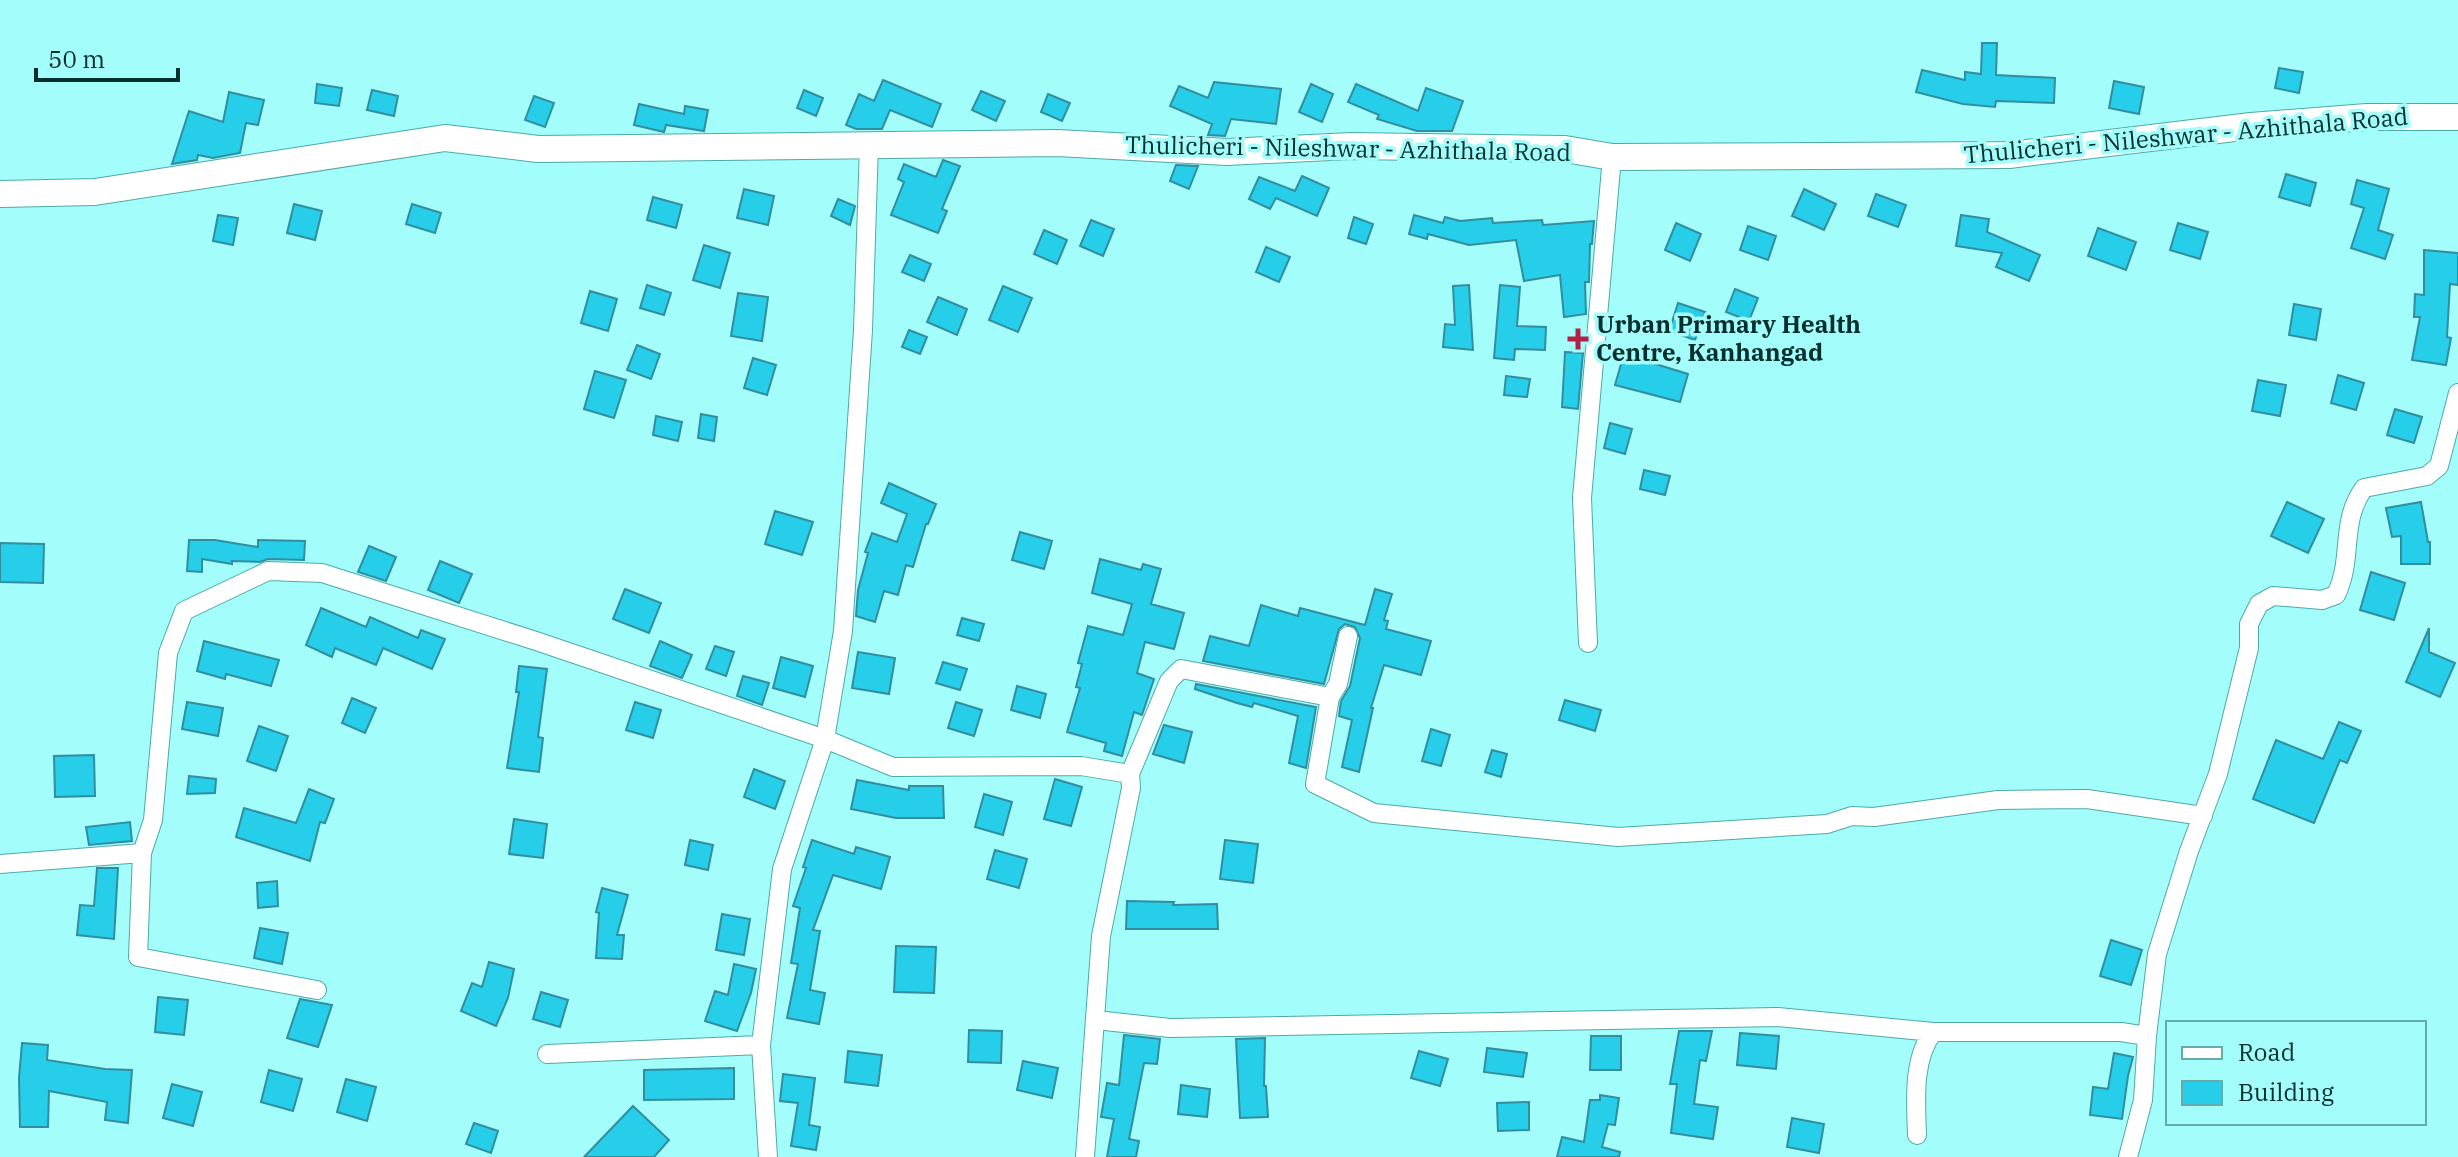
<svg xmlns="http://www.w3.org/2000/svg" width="2458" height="1157" viewBox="0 0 2458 1157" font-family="'IBM Plex Serif',serif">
<rect width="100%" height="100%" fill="#a3fefb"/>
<path fill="#27ceea" stroke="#328d9e" stroke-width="2" d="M1982 43H1997L1996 75 2055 78 2054 103 1996 101 1995 107 1963 104 1916 92 1922 70 1965 80V72L1981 74Z
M2279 68 2303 72 2299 93 2275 88Z
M883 80 941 104 932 127 890 110 882 129H856L846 125 859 94 874 101Z
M2114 81 2144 87 2139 114 2109 108Z
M1214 82 1281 89 1276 124 1231 119 1225 136 1208 135 1212 124 1170 106 1179 86 1208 98Z
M317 84 342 88 339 106 315 103Z
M1311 84 1333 94 1322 122 1299 112Z
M1356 84 1418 111 1426 88 1463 101 1452 131H1417L1377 119 1379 115 1348 102Z
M372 90 398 96 394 116 367 110Z
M804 90 823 98 816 116 797 108Z
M981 91 1005 101 996 121 972 110Z
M229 92 264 100 258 125 246 123 240 153 213 158 198 155 197 160 172 164 189 111 223 122Z
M1048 94 1070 103 1062 121 1041 112Z
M534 96 554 103 545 127 525 120Z
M639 104 684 114 685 106 708 110 704 131 666 125 664 132 634 125Z
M943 160 960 166 942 209 947 211 938 233 891 215 904 182 898 179 904 164 936 177Z
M1176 165 1198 166 1189 189 1170 181Z
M2286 174 2316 183 2310 206 2279 197Z
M1302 176 1329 188 1317 216 1276 198 1270 209 1249 199 1259 177 1295 191Z
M2357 180 2389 189 2378 230 2393 235 2385 259 2351 248 2364 208 2351 204Z
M744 189 774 196 768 225 737 218Z
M1804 189 1836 204 1824 230 1792 216Z
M1876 194 1906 205 1898 227 1868 216Z
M653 197 682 205 676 228 647 220Z
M838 199 855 206 850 225 831 216Z
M294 204 322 211 315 240 287 233Z
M412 204 441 213 435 233 406 224Z
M218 215 238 218 233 245 213 241Z
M1414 215 1443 223 1445 217 1460 221 1492 218 1493 223 1542 220 1543 225 1594 221 1592 244H1590L1589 282H1585L1586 314 1564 317 1560 275 1524 281 1516 240 1469 245 1428 234 1427 239 1409 234Z
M1961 215 1989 219 1987 232 2040 255 2029 281 1996 267 2002 253 1956 246Z
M1354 217 1373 224 1366 244 1348 238Z
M1091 220 1114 229 1103 256 1080 246Z
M1676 223 1701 234 1690 261 1665 250Z
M2178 223 2208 232 2200 259 2170 250Z
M1748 226 1776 236 1768 260 1740 250Z
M2098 228 2136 242 2126 270 2088 256Z
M1044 230 1067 240 1057 264 1034 254Z
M704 245 730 253 720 288 693 280Z
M1266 247 1290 257 1279 282 1256 272Z
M2424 250 2458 253V285L2450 284 2447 337 2451 338 2446 365 2412 360 2420 317H2414L2415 294 2424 295Z
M910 255 931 264 924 281 902 272Z
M647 285 671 293 664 315 640 308Z
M1469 285 1473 350 1443 347 1445 324 1455 325 1453 286Z
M1500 285 1520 287 1517 326 1546 327 1545 350 1515 349 1514 360 1494 358Z
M1003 286 1032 298 1018 332 989 320Z
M1735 289 1758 298 1749 321 1726 312Z
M590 291 617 299 608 331 581 323Z
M738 293 768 297 762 341 731 336Z
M938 297 967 309 957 335 927 322Z
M1678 303 1705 312 1695 340 1669 331Z
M2294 304 2321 309 2316 340 2289 335Z
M909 330 927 337 920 354 902 347Z
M637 345 660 354 651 379 627 370Z
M1625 350 1651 357 1649 362 1688 374 1680 402 1615 385Z
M1565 352 1583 353 1578 409 1562 407Z
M753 358 776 365 767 395 744 388Z
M595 371 626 380 614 418 584 409Z
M2338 375 2364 383 2356 410 2331 403Z
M1506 376 1530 379 1527 397 1504 395Z
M2258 380 2286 385 2280 416 2252 411Z
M2395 409 2422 417 2414 443 2387 435Z
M701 414 717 417 714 441 698 438Z
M656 416 682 422 678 441 653 435Z
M1610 423 1632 429 1625 454 1604 448Z
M1644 470 1670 476 1665 495 1640 489Z
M889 483 936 504 928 524H926L913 567 906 565 898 595 884 591 875 622 856 616 858 590 868 553 865 552 872 533 897 542 907 514 881 503Z
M2287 502 2324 519 2308 553 2271 536Z
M2421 502 2428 542H2430V564H2401V536L2392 537 2386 508Z
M775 511 813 522 802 555 765 544Z
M1020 532 1052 541 1044 569 1012 560Z
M189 540H215L258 547V540L305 541 304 560 268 559 260 562 232 561V564L202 559V572L187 571Z
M0 543 44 544 43 583 0 582Z
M369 546 396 557 386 581 358 572Z
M1100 559 1141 570 1143 564 1161 569 1151 604 1184 613 1174 649 1145 642 1137 673 1154 679 1142 715 1134 712 1122 756 1104 751 1106 743 1067 732 1080 688 1076 687 1082 664 1078 663 1088 626 1123 635 1132 604 1092 593Z
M440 561 472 574 459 603 428 590Z
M2371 572 2405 583 2394 620 2360 610Z
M625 589 661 603 649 633 613 619Z
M1375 589 1392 594 1384 620 1388 621 1386 629 1431 641 1421 675 1384 665 1371 708H1373L1359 772 1342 767 1352 720 1339 716 1341 701 1350 686 1360 638 1355 627 1345 624 1339 629 1324 684 1203 661 1210 636 1249 646 1261 605 1298 616 1300 608 1365 625Z
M321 608 366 627 370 617 418 638 421 630 445 639 432 669 383 648 376 665 335 648 332 657 306 645Z
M962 618 984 624 979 641 957 635Z
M2429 628V652L2455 663 2440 697 2406 682Z
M204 641 279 660 271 686 226 674 225 679 197 671Z
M660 641 692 655 682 678 650 666Z
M715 646 734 652 726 676 706 669Z
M858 652 895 658 889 694 852 688Z
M781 657 813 666 805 697 773 688Z
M943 662 967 669 960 690 936 683Z
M519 666 547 669 538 737 543 738 539 772 507 768 519 692H516Z
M743 676 769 683 762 705 737 696Z
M1196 684 1316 707 1306 768 1289 763 1298 716 1254 703 1252 707 1237 703 1195 689Z
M1017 686 1046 694 1040 718 1011 710Z
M352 698 376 708 365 733 342 723Z
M1565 700 1601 710 1595 731 1559 720Z
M187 702 223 708 218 736 182 729Z
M635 702 661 710 653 738 626 730Z
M956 702 982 710 974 736 948 728Z
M2339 722 2361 731 2347 763 2340 760 2314 823 2253 799 2276 740 2323 759Z
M1164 725 1192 732 1184 763 1153 754Z
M259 726 288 736 276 771 247 761Z
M1431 729 1450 735 1441 766 1422 761Z
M1492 750 1507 754 1501 777 1485 772Z
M94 755 95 796 55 797 54 756Z
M754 769 785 781 775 809 744 797Z
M189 776 216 779 215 793 187 794Z
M1055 779 1082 787 1071 826 1044 819Z
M857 780 909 790V786H943L944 818H896L851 809Z
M309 789 334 799 325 823 320 822 310 861 236 837 244 808 296 823Z
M984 794 1012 802 1003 835 975 827Z
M514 819 547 824 543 858 509 854Z
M130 822 132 841 89 845 86 827Z
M690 840 713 845 708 870 685 865Z
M812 840 854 854 856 847 890 857 881 889 833 875 813 930 820 931 810 990 825 993 819 1024 787 1018 798 964 791 963 800 908 793 906 806 868 803 867Z
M1225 840 1258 844 1253 883 1220 879Z
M995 850 1027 859 1019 888 987 879Z
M97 868H118L114 939 77 935 80 905 94 906Z
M277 881 278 906 258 908 257 883Z
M602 888 628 895 617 935H624L622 959 596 958 599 913 596 912Z
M1127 901 1174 902 1173 905 1217 904 1218 929H1126Z
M722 914 750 919 744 955 716 950Z
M260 928 288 933 282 964 254 958Z
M2111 940 2142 950 2131 985 2100 976Z
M896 946 936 947 934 993 894 992Z
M489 962 514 969 508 998 496 1026 461 1011 472 983 482 987Z
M734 964 756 969 751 993 737 1031 705 1021 715 991 728 995Z
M541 992 568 1000 560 1027 533 1019Z
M158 997 188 1000 184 1035 155 1032Z
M300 999 332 1005 318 1047 287 1038Z
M969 1030 1002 1031 1001 1063 968 1062Z
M1679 1031H1712L1706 1061 1700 1060 1694 1104 1718 1107 1713 1139 1671 1133 1677 1084H1670Z
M1740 1033 1779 1036 1776 1069 1737 1065Z
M1124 1035 1160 1039 1157 1064 1144 1063 1129 1139 1139 1141 1136 1157H1107L1114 1119 1101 1117 1107 1083 1119 1085Z
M1591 1036H1621V1070H1590Z
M1265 1038 1264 1086H1266L1268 1117 1240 1118 1236 1039Z
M22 1043 48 1045 47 1060 105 1069 132 1070 128 1123 105 1120 107 1102 49 1091 48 1127H20L19 1078Z
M1487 1048 1527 1053 1523 1077 1484 1072Z
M848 1051 882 1055 878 1086 845 1082Z
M1419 1051 1448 1059 1440 1086 1411 1078Z
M2114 1053 2133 1057 2128 1076 2122 1119 2090 1115 2093 1087 2108 1089Z
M1023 1061 1058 1068 1052 1098 1017 1090Z
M734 1068V1099L644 1100V1070Z
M269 1070 302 1079 293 1111 261 1102Z
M783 1074 815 1078 809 1125 820 1127 816 1150 791 1146 798 1103 780 1101Z
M346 1079 376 1087 367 1121 337 1112Z
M172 1084 202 1092 193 1126 163 1118Z
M1181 1085 1210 1089 1207 1117 1178 1114Z
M1600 1095 1619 1098 1615 1125 1608 1124 1602 1147 1620 1152 1619 1157H1557L1562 1137 1584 1142 1590 1100H1600Z
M1529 1102V1130L1498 1131 1497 1103Z
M633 1106 669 1140 654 1157H584Z
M1792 1118 1824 1124 1819 1153 1787 1147Z
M474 1123 498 1131 491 1153 466 1144Z"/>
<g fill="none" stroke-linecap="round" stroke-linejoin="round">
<defs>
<path id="minor" d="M1348 636 1338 684 1330 697 1315 784 1374 813 1618 837 1827 824 1852 816 1874 817 1998 800 2087 799 2203 816
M1588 643 1582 498 1612 157
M142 853 138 957 317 990
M0 864 142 853 153 820 168 653 184 611 268 571 322 573 536 641 825 739 893 767 1081 766 1130 774
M1096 1020 1170 1028 1778 1017 1933 1032
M547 1054 761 1045
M1917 1135C1916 1101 1912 1060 1933 1032H2121L2147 1036
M768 1157 761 1045 782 869 825 739 843 631 863 330 869 145
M1085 1157 1101 936 1131 788 1130 774 1169 681 1181 669 1330 697
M2128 1157 2143 1100 2147 1036 2157 954 2189 851 2218 774 2249 648V624L2259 604 2273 596 2322 600 2336 595C2354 558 2339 523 2364 488L2427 476 2439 466 2458 393"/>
<path id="secondary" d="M0 194 95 192 445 138 538 149 1057 143 1227 152 1351 146 1565 149 1612 157 2009 155 2251 126 2367 117H2458"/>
</defs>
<use href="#minor" stroke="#4daaa7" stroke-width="20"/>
<use href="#secondary" stroke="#4daaa7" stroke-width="28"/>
<use href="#minor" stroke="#fff" stroke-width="18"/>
<use href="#secondary" stroke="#fff" stroke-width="26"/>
</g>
<path fill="#b22046" stroke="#a3fefb" stroke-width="3" d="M1574 327h8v8h8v8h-8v8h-8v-8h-8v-8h8z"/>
<g text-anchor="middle" stroke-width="7" stroke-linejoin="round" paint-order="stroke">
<g font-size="24" fill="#052f2e" stroke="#a3fefb">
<text transform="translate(2186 136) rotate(-5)" y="8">Thulicheri - Nileshwar - Azhithala Road</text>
<text transform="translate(1348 149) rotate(1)" y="8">Thulicheri - Nileshwar - Azhithala Road</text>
</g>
<g font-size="24" font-weight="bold" fill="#052f2e" stroke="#a3fefb" text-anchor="start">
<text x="1596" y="333">Urban Primary Health<tspan x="1596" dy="28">Centre, Kanhangad</tspan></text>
</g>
</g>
<rect x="2166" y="1021" width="260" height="104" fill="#a3fefb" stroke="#64aba9" stroke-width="2"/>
<rect x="2182" y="1047" width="40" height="12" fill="#ffffff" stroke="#64aba9" stroke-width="2"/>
<text x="2238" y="1061" font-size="24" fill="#052f2e">Road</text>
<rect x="2182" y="1081" width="40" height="24" fill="#27ceea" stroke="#64aba9" stroke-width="2"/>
<text x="2238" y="1101" font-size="24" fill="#052f2e">Building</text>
<path d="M36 68v12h142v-12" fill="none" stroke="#052f2e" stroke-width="4"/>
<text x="48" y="68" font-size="24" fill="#052f2e" stroke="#a3fefb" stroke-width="6" paint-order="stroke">50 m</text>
</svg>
